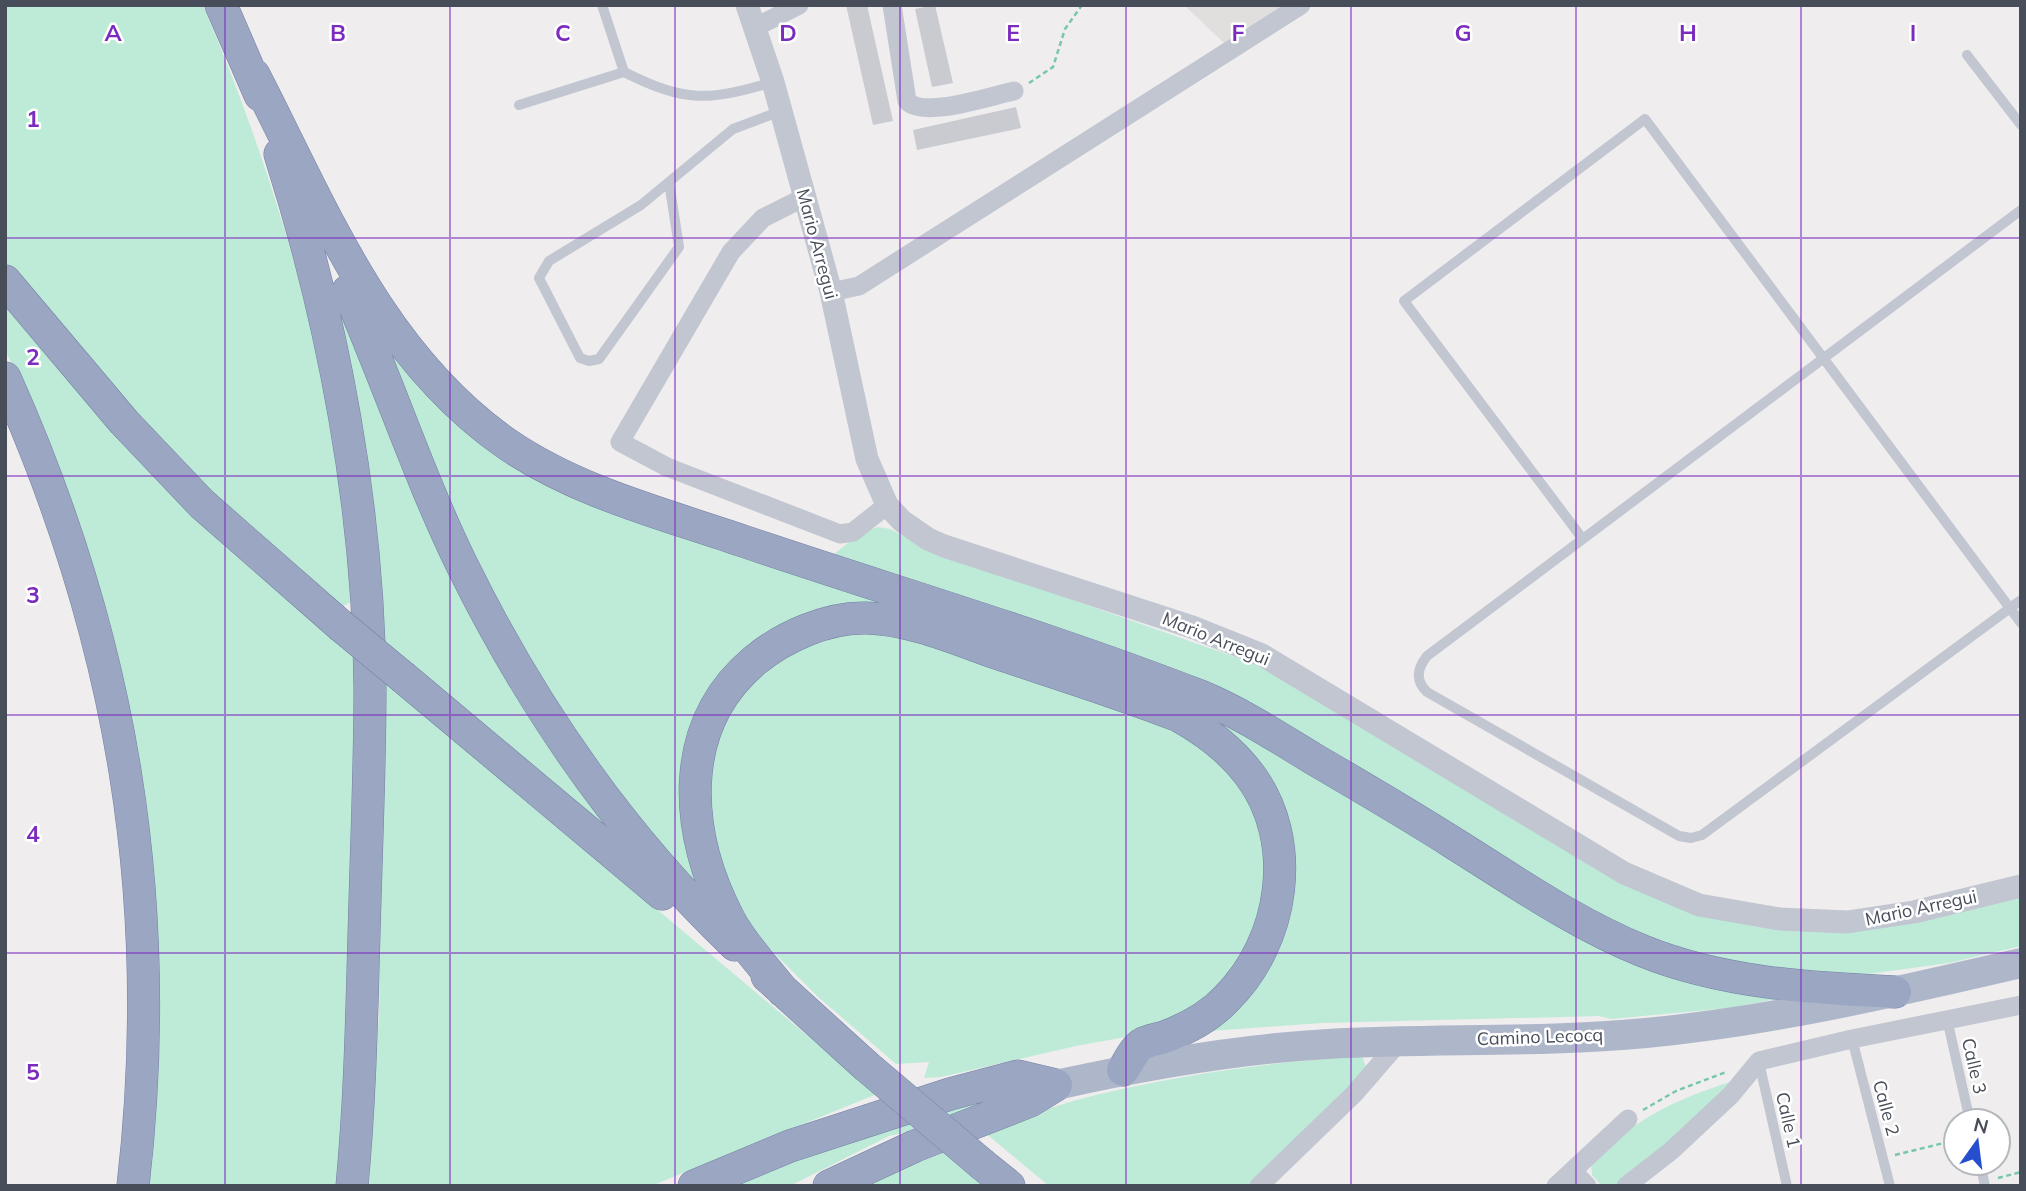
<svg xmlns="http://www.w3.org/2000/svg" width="2026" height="1191" viewBox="0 0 2026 1191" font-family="Mulish,sans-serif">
<rect width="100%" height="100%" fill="#efeded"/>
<path fill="#e0dfde" d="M1184 5H1284L1224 43Z"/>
<path fill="#beebd8" d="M5 5H203C255 128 297 254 324 385 338 457 345 529 352 601L336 611 239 528 5 268Z
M330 275 442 537 691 905 383 645Z
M5 301 357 657 350 937 339 1186H148L156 1093 131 725 105 610 86 550 38 417 5 350Z
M378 322 477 429 1209 711 1400 825 1782 998 1729 1008 1611 1019 1599 1016 1322 1023 1211 1031 1281 929 1248 756 860 611 711 696 702 897 616 800 476 574Z
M878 527 890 529 931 550 1252 663 1308 693 1598 870 1774 926 2021 894V946L1949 963 1839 978 1773 974 1629 937 1287 731 829 558 862 532Z
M830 632H903L1172 726 1219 757 1246 794 1263 837 1266 897 1235 976 1164 1030 1076 1046 941 1077 924 1078 929 1062 896 1064 817 996 754 933 735 905 709 846 710 748 750 678Z
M385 681 877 1094 651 1186H369L379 1015Z
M1362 1056 1368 1073 1253 1186H1049L983 1131C1020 1119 1058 1104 1096 1095 1184 1074 1272 1062 1362 1056Z
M1730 1082 1733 1083 1649 1160 1615 1186H1602L1592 1175 1591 1164C1630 1121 1676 1099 1730 1082Z
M1014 1091 921 1129 889 1136 790 1186H729L862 1136Z
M938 1143 991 1186H852Z"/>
<path fill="#cacbd1" d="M846 5H867L893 121 873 125Z
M935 5 953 83 932 87 915 9Z
M1016 107 1021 128 917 150 913 130Z"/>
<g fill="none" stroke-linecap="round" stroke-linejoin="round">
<defs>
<path id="trunk" d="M221 5 260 95
M254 75C323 209 379 355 507 444 577 492 664 514 743 541 894 592 1051 638 1200 696 1239 712 1276 736 1312 758 1360 786 1408 814 1455 844 1516 882 1576 924 1643 951 1722 983 1810 988 1895 992
M280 154C334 324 369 511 370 689 370 760 367 830 365 901 362 996 361 1091 352 1186
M5 281 124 422 202 504 340 625
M348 291C388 382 419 477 462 565 532 707 621 836 735 945
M5 378C122 639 166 900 133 1186
M404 678 662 894
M767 976 865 1065
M783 991C765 968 742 944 729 919 685 835 675 728 754 661 783 637 827 617 866 618 911 619 956 639 999 654 1059 674 1120 693 1179 716 1206 731 1230 749 1249 774 1300 841 1284 942 1226 999 1211 1015 1188 1028 1167 1036 1160 1039 1149 1040 1142 1044 1134 1049 1128 1063 1123 1070
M983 1165 1009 1186
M694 1186 790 1146 950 1094 1018 1076 1056 1085
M829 1186 915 1146 1030 1101 1056 1085"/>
</defs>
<use href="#trunk" stroke="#7381a4" stroke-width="33"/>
<path stroke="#78c6af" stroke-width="2.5" stroke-dasharray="5 3.5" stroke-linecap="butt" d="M1029 83 1053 67 1065 29 1082 5
M1643 1110 1676 1091 1726 1072
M1895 1155 1956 1140
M1998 1178 2021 1172"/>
<path stroke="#c1c6d1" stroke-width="10" d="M602 5 624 72C686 103 708 101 773 82
M1967 55 2021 125
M519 105 624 72
M669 182 679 247 599 359 589 361 580 358 539 278 549 261 641 205 733 129 781 111
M2021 210 1427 656C1417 669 1415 680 1427 692L1679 836 1691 838 1702 835 2021 600
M1582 538 1404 301 1645 119 2021 623
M1947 1019 1970 1121
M1852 1039 1890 1186
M1759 1062 1787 1186
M1980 1163 1985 1186"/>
<path stroke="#c1c6d1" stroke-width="19" d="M892 5 907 101C924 119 990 96 1014 91
M756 27 799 5
M805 197 763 218 731 252 620 442 667 467 840 534 853 532 887 505
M831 292 859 286 1301 5
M1573 1171 1587 1186
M1259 1186 1354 1094 1400 1041
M1556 1186 1628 1119
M1626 1186 1671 1151 1731 1095 1759 1061 1852 1039 2021 1005"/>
<path stroke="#c1c6d1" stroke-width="23" d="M747 5 773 82 831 292 867 459 887 505 902 521 928 539 944 546 1192 627 1262 655 1624 873 1699 905 1779 919 1847 922 1914 912 2021 886"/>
<path stroke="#aeb7ca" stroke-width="30" d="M1056 1085C1146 1065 1236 1049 1328 1044 1434 1038 1541 1043 1646 1033 1773 1021 1896 992 2021 963"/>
<use href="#trunk" stroke="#9ba6c2" stroke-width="32"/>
<defs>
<path id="trunk-bridge" d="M340 625 404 678
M865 1065 983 1165"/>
</defs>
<use href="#trunk-bridge" stroke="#7381a4" stroke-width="33" stroke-linecap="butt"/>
<use href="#trunk-bridge" stroke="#9ba6c2" stroke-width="32"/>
</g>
<path fill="none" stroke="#7b2cbf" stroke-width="2" stroke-opacity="0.55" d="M225 5V1186M450 5V1186M675 5V1186M900 5V1186M1126 5V1186M1351 5V1186M1576 5V1186M1801 5V1186M5 238H2021M5 476H2021M5 715H2021M5 953H2021"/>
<g text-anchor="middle" stroke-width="5" stroke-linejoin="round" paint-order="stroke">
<g font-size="18" fill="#474d59" stroke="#fff">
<text transform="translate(817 244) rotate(75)" y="6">Mario Arregui</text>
<text transform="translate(1216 639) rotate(22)" y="6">Mario Arregui</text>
<text transform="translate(1921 908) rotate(-12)" y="6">Mario Arregui</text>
<text transform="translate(1540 1037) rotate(-2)" y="6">Camino Lecocq</text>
<text transform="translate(1974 1066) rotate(77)" y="6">Calle 3</text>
<text transform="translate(1886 1108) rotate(75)" y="6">Calle 2</text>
<text transform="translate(1788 1120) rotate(77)" y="6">Calle 1</text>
</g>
</g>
<g font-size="23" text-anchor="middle" font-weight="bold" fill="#7b2cbf" stroke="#fff" stroke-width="5" stroke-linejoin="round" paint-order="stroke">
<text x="113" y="41">A</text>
<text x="338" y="41">B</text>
<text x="563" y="41">C</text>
<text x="788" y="41">D</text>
<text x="1013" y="41">E</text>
<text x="1238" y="41">F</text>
<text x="1463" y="41">G</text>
<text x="1688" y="41">H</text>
<text x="1913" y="41">I</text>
<text x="33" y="127">1</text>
<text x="33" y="365">2</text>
<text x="33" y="603">3</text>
<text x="33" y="842">4</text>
<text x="33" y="1080">5</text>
</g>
<rect width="2026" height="1191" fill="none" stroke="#474d59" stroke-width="14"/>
<g transform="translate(1977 1142) rotate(14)"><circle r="33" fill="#ffffff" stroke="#b5b8bd" stroke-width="2"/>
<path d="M0-5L12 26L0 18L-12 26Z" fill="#264fd0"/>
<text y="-10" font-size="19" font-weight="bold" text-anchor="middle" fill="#474d59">N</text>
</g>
</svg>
